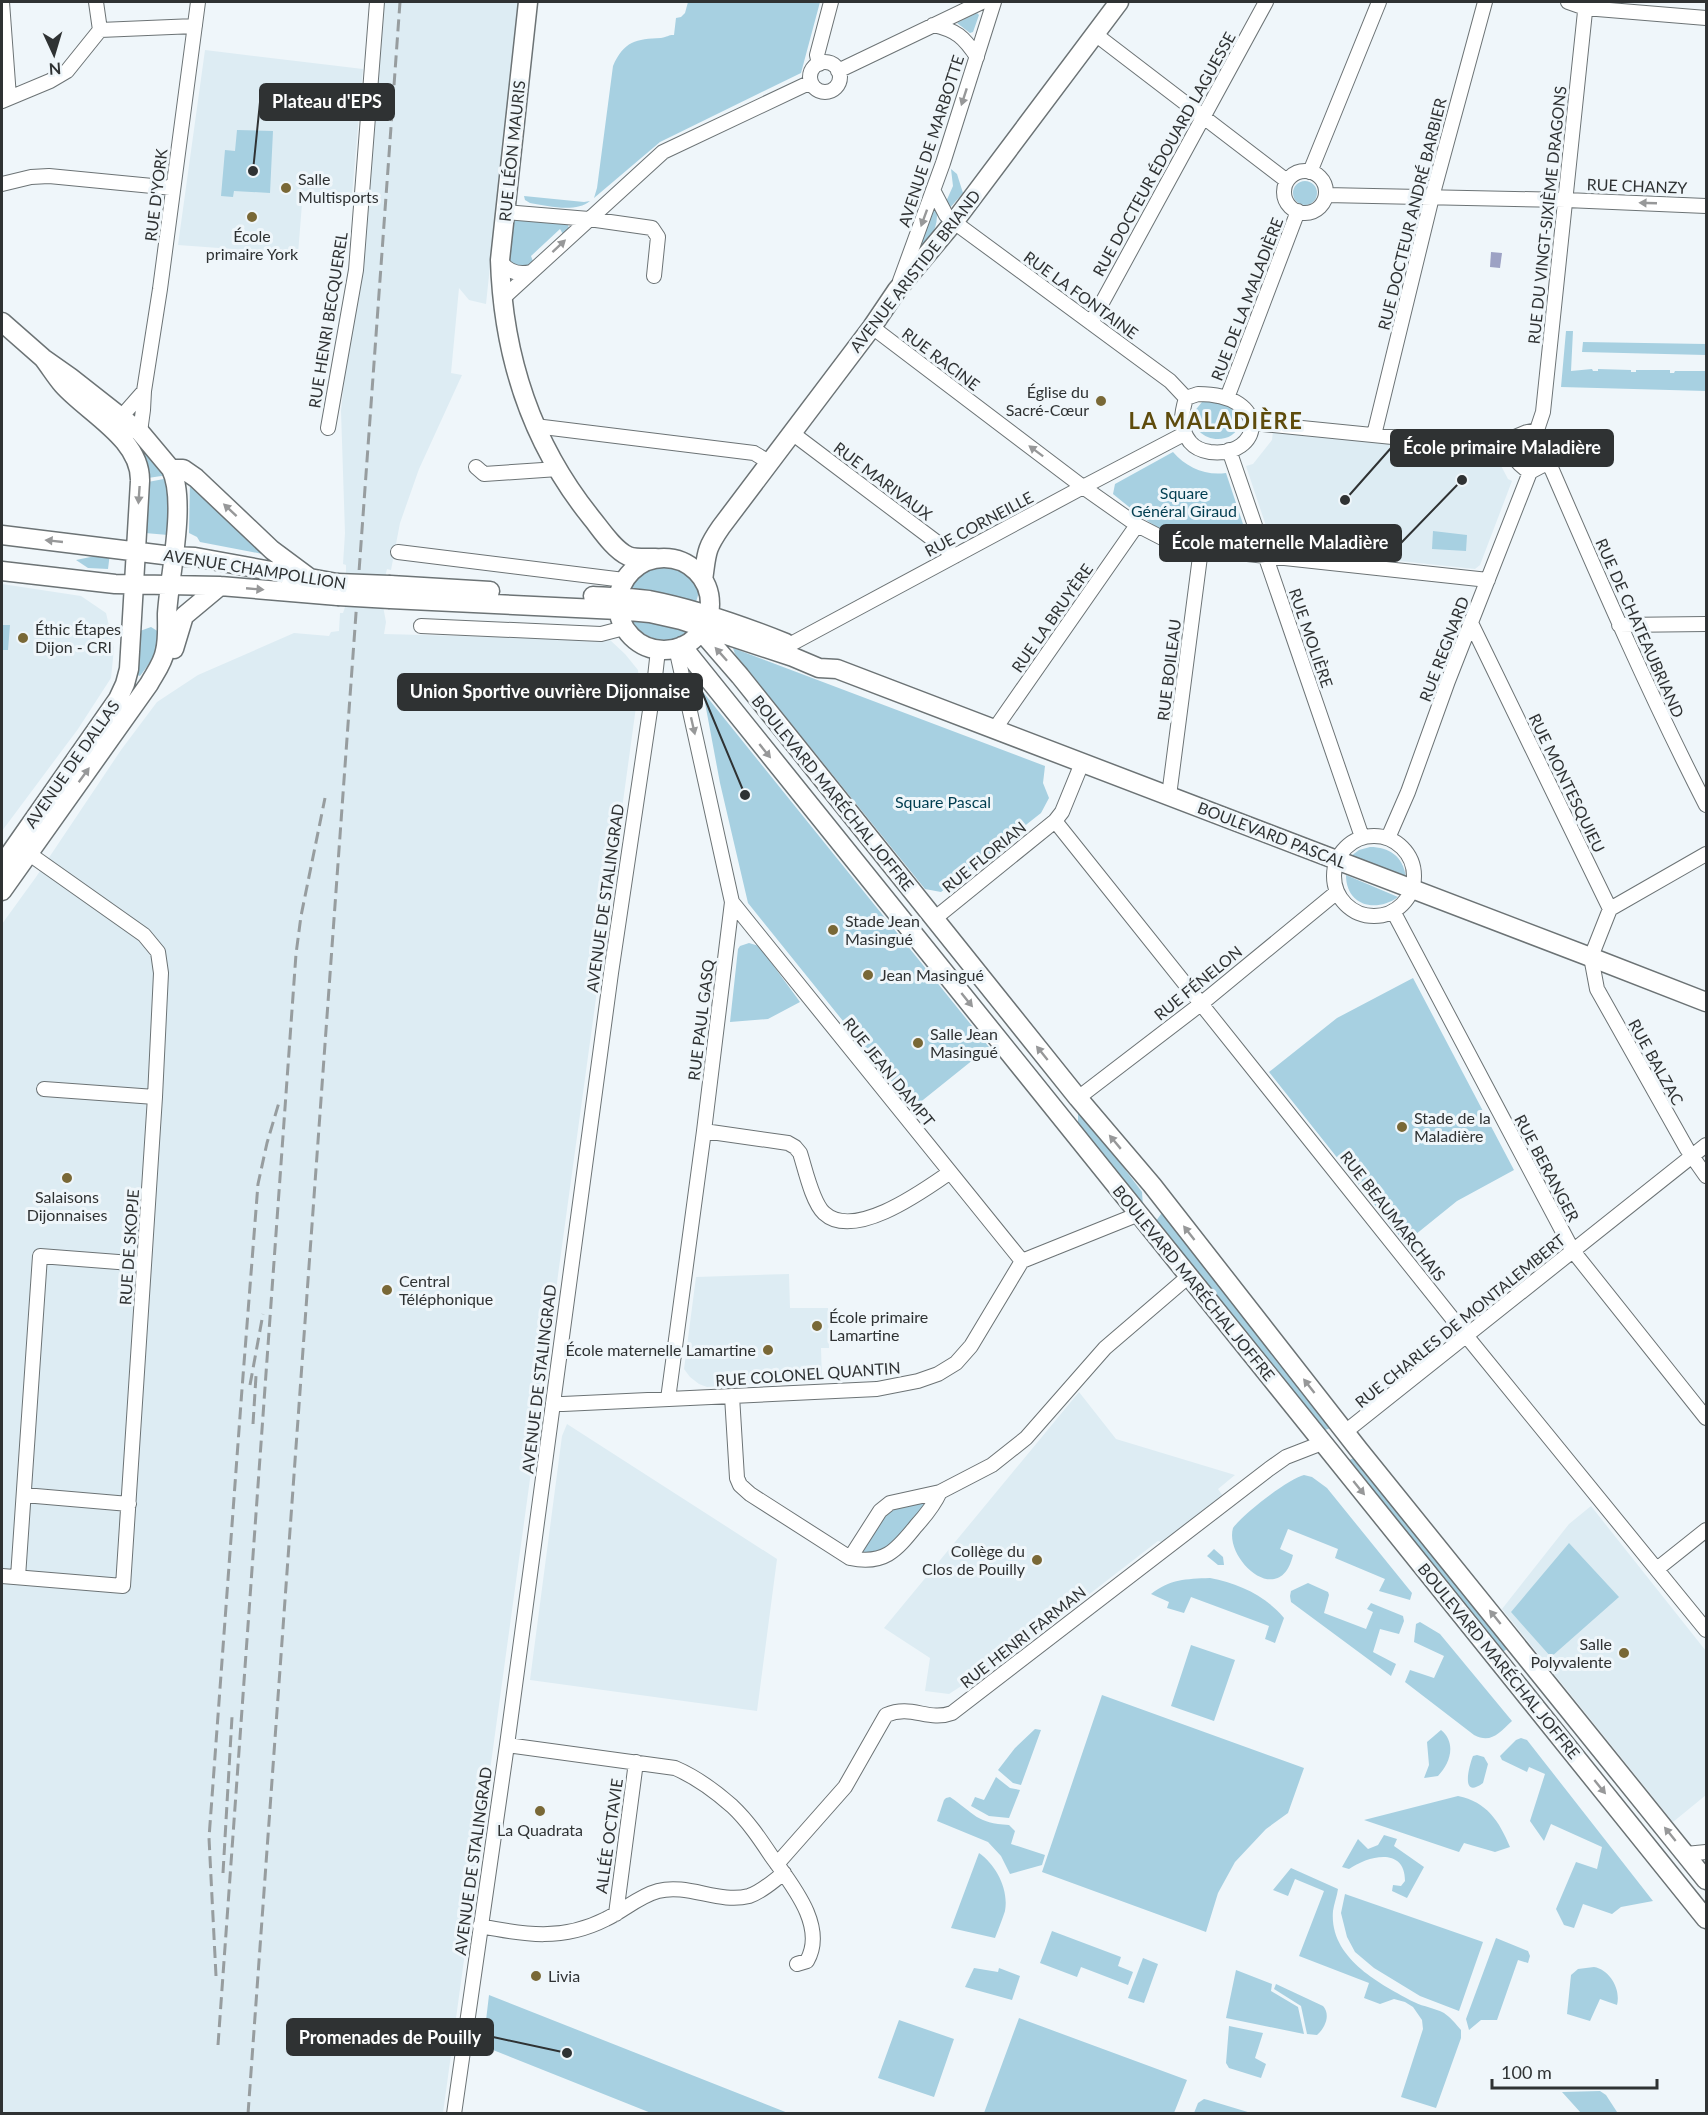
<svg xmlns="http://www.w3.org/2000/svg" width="1708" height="2115" viewBox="0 0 1708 2115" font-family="Lato,sans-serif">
<rect width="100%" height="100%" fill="#eff6fa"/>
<path fill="#ddecf3" d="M382 2H518L486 304 469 300 459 288 451 373 462 375 419 469 400 523 391 570 387 569 386 573 383 606 386 622 384 634 610 640 625 654 638 670 639 685 443 2113 2 2114V924L36 877 121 750 157 702 198 675 294 633 329 636 331 632 339 631 340 613H343L346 604V565L343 564 345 533 341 411Z
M205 50 363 69 352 195 303 191 298 254 178 245Z
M1273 431 1498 455V460L1508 479 1512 481 1480 565 1475 569 1278 548 1272 544 1246 466 1253 464 1272 440Z
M2 584 81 596 106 613 114 648 111 678 78 729 2 831Z
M789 1274 790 1308H828L829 1348H821L822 1380 707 1387 699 1384 690 1377 684 1369 696 1277Z
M1079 1392 1116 1439 1235 1475 1218 1489 1223 1496 1164 1543 1158 1541 1017 1650 949 1694 925 1691 930 1658 884 1628Z
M567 1424 777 1559 757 1711 530 1680 562 1436Z
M1591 1506 1706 1651V1795L1673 1822 1502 1609 1569 1524Z"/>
<path fill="#a7d0e1" d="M688 2H820L801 73 660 142 594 198 597 188 613 66C624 41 636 39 661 38 668 37 667 35 674 35L676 18 681 17 685 13Z
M977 13 979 15 973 32 970 33 957 23Z
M237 130 273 131 270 193 234 191 233 197 221 196 225 150 235 151Z
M951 169 957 174 963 193 948 210 945 204 953 186Z
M1293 193a12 12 0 1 1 24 0a12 12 0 1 1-24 0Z
M524 196 584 202 590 201C576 213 548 206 530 203L525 200Z
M932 206 936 208C941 230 925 245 913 261Z
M522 217 567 223 569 228 564 236 560 229 531 256 534 264 528 269 512 264 507 255 511 226 514 220Z
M1566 331H1573L1571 371 1592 369 1593 371H1598V369L1631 370V372H1636V370H1670V373H1674L1675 371H1706V391L1561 387Z
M1583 342 1706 344V355L1582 352Z
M1211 400C1228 406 1237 405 1240 424 1235 441 1211 444 1199 431 1194 426 1194 419 1193 413L1202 402Z
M1531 437 1534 439 1540 460 1532 467 1518 454 1520 438Z
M141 446 168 475 148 478V464Z
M1173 452C1186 467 1205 476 1226 473L1247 536 1240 544C1218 542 1192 543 1171 534 1149 525 1131 508 1113 494L1115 484Z
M169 478 170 484 168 535 145 533 148 482Z
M190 482 263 554 200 542 197 537 189 533Z
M1433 531 1467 535 1466 551 1432 549Z
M110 553 108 569 88 568 76 560Z
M667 564C684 568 694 574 701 590L699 592 696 602 654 592 629 589C635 571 650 565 667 564Z
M633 615 686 627 688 634C667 645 643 641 631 619Z
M2 625H10L8 650H2Z
M151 627 159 632C161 649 150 663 140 676L134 674 140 631Z
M733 648 1045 766 1043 783 1049 798 1041 813 941 892 925 889 735 654Z
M703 692 989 1047 913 1108 748 903 720 783Z
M1370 847C1389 847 1403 856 1406 877L1351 856 1359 850Z
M1346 875 1398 897C1376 913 1346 906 1346 875Z
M749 943 759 946 800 1002 768 1019 730 1022 738 949 740 946Z
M1413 978 1514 1170 1457 1201 1405 1243 1269 1072 1337 1018Z
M1078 1111 1082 1112 1142 1192 1143 1207 1085 1136 1078 1122Z
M1162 1206 1225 1293 1325 1418 1331 1428 1322 1431 1156 1221 1161 1214Z
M1356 1457 1509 1648 1499 1654 1345 1462Z
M1304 1475 1312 1477 1327 1488 1412 1593 1410 1600 1379 1591 1385 1579 1335 1558 1338 1549 1288 1529 1280 1549 1293 1555C1280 1610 1224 1559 1233 1528 1243 1514 1288 1479 1304 1475Z
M927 1500C928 1515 894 1542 883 1553H862L861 1549 887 1510Z
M1569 1543 1619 1597 1551 1657 1511 1612Z
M1214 1549 1223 1557 1224 1565H1218L1207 1556Z
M1210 1578C1238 1583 1266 1596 1284 1618L1275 1643 1265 1639 1269 1626 1191 1597 1184 1613 1167 1608 1169 1602 1151 1594C1171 1579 1185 1579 1210 1578Z
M1308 1583 1328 1592 1329 1595 1324 1613 1366 1629 1373 1612 1367 1609 1371 1603 1403 1616 1404 1621 1399 1634 1380 1629 1373 1652 1396 1664 1391 1676 1291 1602 1290 1596 1291 1591Z
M1420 1622 1440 1634 1512 1721C1499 1733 1491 1744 1474 1735L1405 1682 1410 1670 1434 1678 1444 1656 1414 1642 1416 1624Z
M1191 1645 1235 1660 1214 1721 1171 1706Z
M1102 1695 1304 1768 1288 1813 1266 1829 1235 1862 1218 1893 1206 1932 1042 1872Z
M1035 1729 1041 1730 1021 1785 1013 1783 998 1770 1015 1748Z
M1441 1730C1457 1743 1450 1764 1438 1776L1424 1778 1429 1765 1427 1742Z
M1521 1738 1527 1740 1653 1901 1621 1907 1612 1914 1583 1904 1574 1928 1564 1925 1556 1909 1576 1862 1597 1869 1602 1847 1551 1824 1544 1841 1530 1821 1545 1774 1529 1767 1527 1772 1502 1760 1500 1756 1516 1740Z
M1477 1755 1484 1757 1488 1764 1483 1783C1460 1800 1469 1766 1473 1756Z
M996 1777 1010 1788 1020 1790 1009 1818 989 1816 971 1806 975 1797 984 1800Z
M1458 1796C1487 1802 1499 1821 1510 1847L1495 1852 1464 1843 1459 1852 1364 1820Z
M950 1797C975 1814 976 1823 1009 1825L1015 1831 1011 1844 1045 1855 1042 1865 1010 1874 1001 1856 988 1842 937 1821 944 1800 946 1798Z
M1384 1835 1397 1839 1394 1846 1424 1867 1407 1898 1392 1891 1393 1885 1401 1886 1405 1881C1405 1846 1368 1856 1349 1869L1342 1867 1358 1839 1368 1849 1378 1845Z
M979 1853C996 1865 1009 1889 1005 1911 1002 1920 998 1930 995 1938L951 1928Z
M1291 1868 1338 1889C1337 1896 1334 1904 1333 1911 1329 1958 1380 1984 1414 2002 1424 2007 1435 2008 1444 2013 1450 2017 1456 2024 1461 2030V2038L1436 2108 1401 2097 1423 2029 1422 2020 1413 2007 1405 2002 1394 1999 1380 2004 1364 1998 1369 1983 1299 1956 1324 1891 1295 1879 1288 1896 1273 1890Z
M1345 1894 1483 1942 1459 2011 1420 1996 1374 1968 1355 1952 1347 1937 1341 1913Z
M1052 1931 1121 1957 1118 1966 1133 1972 1128 1985 1081 1967 1077 1977 1040 1963Z
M1496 1938 1528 1951 1530 1956 1528 1963 1518 1960 1497 2020H1481L1469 2030 1466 2019Z
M1143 1958 1158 1964 1144 2003 1128 1998Z
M1594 1967C1610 1970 1621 1989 1617 2005L1600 1999 1590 2021 1567 2014 1571 1975 1578 1969Z
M974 1968 998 1972 999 1968 1020 1976 1012 2000 965 1987Z
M1236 1970 1272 1984 1271 1991 1298 2007 1304 2034 1226 2018Z
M1276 1984 1323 2006C1331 2015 1325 2028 1317 2035L1307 2034 1301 2006 1274 1989Z
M489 1995 788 2113H651L483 2046Z
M1019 2018 1187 2080 1174 2113H984Z
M899 2020 954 2039 934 2097 878 2078Z
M1229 2026 1263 2033 1255 2058 1266 2064 1261 2078 1229 2068 1226 2063Z
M1600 2091 1606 2095 1617 2112 1615 2113H1581L1562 2092Z
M1204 2099 1208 2100 1251 2113H1194L1198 2103Z"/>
<path fill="#9da2c4" d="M1491 252 1502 253 1500 268 1490 267Z"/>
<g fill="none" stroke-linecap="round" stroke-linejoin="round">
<defs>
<path id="minor" d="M2 2 9 97
M96 2 100 30
M1568 2 1585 8 1706 18
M933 25C956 30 964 37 977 57
M1095 34 1287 181
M810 77a15 15 0 1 1 30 0a15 15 0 1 1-30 0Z
M819 64 817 55 831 2
M838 71 982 2
M2 101 50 81 67 71 100 30 195 26
M1284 192a21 21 0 1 1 42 0a21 21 0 1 1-42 0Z
M1310 172 1379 2
M2 184 31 177 49 176 173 188
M933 190 946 215 954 222 1170 381 1186 398
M1326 195 1566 200 1706 206
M505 212 589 219 652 228 658 237 654 276
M500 260C507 272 518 275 531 272
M900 281 943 163 994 2
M501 300 663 152 811 82
M1091 323 1266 2
M872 327 1083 487 1137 525 1170 542 1201 549 1488 580
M1198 394C1272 394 1263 458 1210 452 1203 451 1195 448 1190 442 1179 428 1181 415 1186 398Z
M1227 398 1298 211
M1253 423 1512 449
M115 424 144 391
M535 426 754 453 769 462
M328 428 356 270 377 2
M1537 430 1543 412 1586 2
M1537 430 1547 463 1530 472C1515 463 1510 455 1515 437L1527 432Z
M140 432 143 410 144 391 160 289 198 2
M792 433 955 556
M1374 435 1432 197 1485 2
M1229 450 1362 837
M1547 463 1552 470C1601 583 1650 696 1706 805
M476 467 484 474 558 469
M398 552 624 580
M1472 625 1610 909 1591 957 1597 989 1687 1149 1706 1176
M1619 625 1706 624
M421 626 601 634 624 628
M791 644 1083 487 1184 434
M994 730 1137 525
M1167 795 1170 788 1201 549
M1055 821 1464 1333 1706 1630
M1334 876a40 40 0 1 1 80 0a40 40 0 1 1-80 0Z
M1388 838 1408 792 1448 681 1530 472
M732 902 1022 1261
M1610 909 1706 854
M1393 911 1573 1251 1706 1418
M934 919 1055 821 1062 812 1082 763
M44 1089 155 1097
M1078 1098 1202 1003 1337 892
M704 1131 788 1143 795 1147 800 1153C805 1168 812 1202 824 1213 854 1241 923 1191 949 1173
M732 1396 737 1478 740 1485 750 1494 850 1558 880 1511 890 1503 940 1492 992 1465 1026 1438 1105 1348 1189 1276
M668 1399 704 1131 732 902 676 648
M553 1403 563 1404 877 1389 918 1381 938 1374 956 1363 971 1346 1022 1261 1139 1214
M1345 1432 1706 1145
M24 1495 129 1504
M850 1558C884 1565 896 1551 916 1526 926 1515 934 1505 940 1492
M1657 1569 1706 1530
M2 1576 123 1586 155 1097 161 973 158 952 144 935 28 853
M18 1577 40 1256 144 1264
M507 1745 675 1768C696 1777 715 1791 732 1806 748 1821 760 1839 772 1857 791 1884 827 1926 807 1961L797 1964
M1686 1854 1706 1852
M777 1864 845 1787 886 1715C912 1704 928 1722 952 1713L1269 1469 1286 1457 1322 1443
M616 1914 636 1762
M480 1926C525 1935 563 1941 606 1919 623 1911 639 1896 658 1891 688 1883 719 1904 749 1896 762 1892 773 1881 784 1873
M454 2114 507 1745 611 973 655 677 658 650"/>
<path id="major" d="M528 2 500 260C503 355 531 442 590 516 600 528 613 549 628 556 636 559 647 558 656 558
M2 322 43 358 70 377 140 432 171 469H183L196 478 272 550 311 579
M2 535 172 556 195 557 337 583
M618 604a46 46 0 1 1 92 0a46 46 0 1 1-92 0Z
M2 571 115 584 220 586 338 596
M703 580C707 553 705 550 721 527L872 327 897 290 954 222 1119 2
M390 585 490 591
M593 596C611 597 630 597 649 600 696 609 741 625 786 643
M390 599 618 610 650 613 681 620 793 657 819 668 837 669C1126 781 1417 889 1706 1002
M701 631 740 676 1078 1098 1152 1185 1359 1450 1706 1880
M682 646 1706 1919
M174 649 184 616 220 586
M2 865 118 699 125 684 129 669 140 481C141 439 88 413 63 385 56 377 50 367 43 358
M2 891 149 684C155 673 163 663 165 651 168 639 167 627 167 614 169 577 187 501 171 469"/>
</defs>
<use href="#minor" stroke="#6c7375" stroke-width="16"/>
<use href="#major" stroke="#6c7375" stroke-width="21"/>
<use href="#minor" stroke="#fff" stroke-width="14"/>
<use href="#major" stroke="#fff" stroke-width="18"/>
<path stroke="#979d9f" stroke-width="3" stroke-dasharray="12 6" stroke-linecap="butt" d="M250 1385 263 1314
M253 1424 256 1376
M223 1873 232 1717
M216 1976 209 1838 242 1389 258 1184 267 1143 280 1099
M218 2045 296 954 301 916 325 798
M248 2114 400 2"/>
<defs>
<path id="major-bridge" d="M337 583 390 585
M338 596 390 599"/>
</defs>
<use href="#major-bridge" stroke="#6c7375" stroke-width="21" stroke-linecap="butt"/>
<use href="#major-bridge" stroke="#fff" stroke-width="18"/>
</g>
<defs><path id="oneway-solid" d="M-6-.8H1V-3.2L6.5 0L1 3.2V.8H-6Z" transform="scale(1.5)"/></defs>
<g fill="#979899">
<use href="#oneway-solid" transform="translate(964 97) rotate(108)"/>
<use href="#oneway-solid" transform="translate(1648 203) rotate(-178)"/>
<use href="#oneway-solid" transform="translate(924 218) rotate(110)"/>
<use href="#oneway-solid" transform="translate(559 246) rotate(-43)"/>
<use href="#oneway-solid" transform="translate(1036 451) rotate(-143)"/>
<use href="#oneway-solid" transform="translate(139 495) rotate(94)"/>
<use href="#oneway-solid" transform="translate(230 510) rotate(-137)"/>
<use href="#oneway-solid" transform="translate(54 541) rotate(-174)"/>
<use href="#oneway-solid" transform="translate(255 589) rotate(5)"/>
<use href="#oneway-solid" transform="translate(721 654) rotate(-132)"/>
<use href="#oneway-solid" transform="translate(693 726) rotate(77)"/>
<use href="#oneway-solid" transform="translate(765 751) rotate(51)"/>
<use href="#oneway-solid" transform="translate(84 775) rotate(-54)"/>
<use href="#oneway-solid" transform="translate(967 1000) rotate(51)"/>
<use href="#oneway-solid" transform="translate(1042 1053) rotate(-129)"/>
<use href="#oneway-solid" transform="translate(1115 1142) rotate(-130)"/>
<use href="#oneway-solid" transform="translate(1189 1233) rotate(-128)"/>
<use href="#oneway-solid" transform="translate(1309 1386) rotate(-128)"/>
<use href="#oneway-solid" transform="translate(1359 1488) rotate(51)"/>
<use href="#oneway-solid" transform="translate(1495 1617) rotate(-129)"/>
<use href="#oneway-solid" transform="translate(1600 1787) rotate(51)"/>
<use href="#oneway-solid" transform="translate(1670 1834) rotate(-129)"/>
</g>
<g fill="#796836" stroke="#eff6fa" stroke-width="2">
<circle cx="286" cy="188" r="6"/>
<circle cx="252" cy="217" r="6"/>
<circle cx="1101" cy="401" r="6"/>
<circle cx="23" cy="638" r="6"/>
<circle cx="833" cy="930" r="6"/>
<circle cx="868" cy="975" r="6"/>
<circle cx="918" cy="1043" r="6"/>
<circle cx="1402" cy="1127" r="6"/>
<circle cx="67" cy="1178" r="6"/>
<circle cx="387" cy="1290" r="6"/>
<circle cx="817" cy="1326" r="6"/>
<circle cx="768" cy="1350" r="6"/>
<circle cx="1037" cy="1560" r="6"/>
<circle cx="1624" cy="1653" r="6"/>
<circle cx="540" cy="1811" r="6"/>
<circle cx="536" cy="1976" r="6"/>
</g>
<g text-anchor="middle" stroke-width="6" stroke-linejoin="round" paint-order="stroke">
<g font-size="16" fill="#2f3233" stroke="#eff6fa">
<text transform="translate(931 141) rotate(-72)" y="6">AVENUE DE MARBOTTE</text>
<text transform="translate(512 151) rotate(-84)" y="6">RUE LÉON MAURIS</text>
<text transform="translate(1164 154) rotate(-61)" y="6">RUE DOCTEUR ÉDOUARD LAGUESSE</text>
<text transform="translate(1637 186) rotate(2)" y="6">RUE CHANZY</text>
<text transform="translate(156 195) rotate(-83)" y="6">RUE D'YORK</text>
<text transform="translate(1412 214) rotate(-76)" y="6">RUE DOCTEUR ANDRÉ BARBIER</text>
<text transform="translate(1547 215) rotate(-84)" y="6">RUE DU VINGT-SIXIÈME DRAGONS</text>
<text transform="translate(915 271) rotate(-52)" y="6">AVENUE ARISTIDE BRIAND</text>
<text transform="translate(1081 295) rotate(36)" y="6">RUE LA FONTAINE</text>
<text transform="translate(1247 299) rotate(-69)" y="6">RUE DE LA MALADIÈRE</text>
<text transform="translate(328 320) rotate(-81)" y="6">RUE HENRI BECQUEREL</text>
<text transform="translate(941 359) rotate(37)" y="6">RUE RACINE</text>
<text transform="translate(883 481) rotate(37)" y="6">RUE MARIVAUX</text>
<text transform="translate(979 524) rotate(-28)" y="6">RUE CORNEILLE</text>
<text transform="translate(255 569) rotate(9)" y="6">AVENUE CHAMPOLLION</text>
<text transform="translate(1052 618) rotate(-55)" y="6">RUE LA BRUYÈRE</text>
<text transform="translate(1640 628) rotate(66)" y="6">RUE DE CHATEAUBRIAND</text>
<text transform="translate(1311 638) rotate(71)" y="6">RUE MOLIÈRE</text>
<text transform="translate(1444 649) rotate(-69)" y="6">RUE REGNARD</text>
<text transform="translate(1169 670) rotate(-83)" y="6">RUE BOILEAU</text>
<text transform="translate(72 764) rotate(-55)" y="6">AVENUE DE DALLAS</text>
<text transform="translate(1567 783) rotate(64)" y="6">RUE MONTESQUIEU</text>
<text transform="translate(833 793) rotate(51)" y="6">BOULEVARD MARÉCHAL JOFFRE</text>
<text transform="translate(1272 835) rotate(21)" y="6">BOULEVARD PASCAL</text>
<text transform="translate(984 857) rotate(-39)" y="6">RUE FLORIAN</text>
<text transform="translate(605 898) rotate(-82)" y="6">AVENUE DE STALINGRAD</text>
<text transform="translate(1198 983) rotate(-39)" y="6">RUE FÉNELON</text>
<text transform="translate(701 1020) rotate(-83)" y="6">RUE PAUL GASQ</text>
<text transform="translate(1656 1062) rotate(61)" y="6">RUE BALZAC</text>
<text transform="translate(889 1072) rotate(51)" y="6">RUE JEAN DAMPT</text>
<text transform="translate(1547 1168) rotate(62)" y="6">RUE BERANGER</text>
<text transform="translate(1393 1216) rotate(52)" y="6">RUE BEAUMARCHAIS</text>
<text transform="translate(129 1247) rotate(-86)" y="6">RUE DE SKOPJE</text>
<text transform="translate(1194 1283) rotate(51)" y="6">BOULEVARD MARÉCHAL JOFFRE</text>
<text transform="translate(1460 1321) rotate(-39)" y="6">RUE CHARLES DE MONTALEMBERT</text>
<text transform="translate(808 1374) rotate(-4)" y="6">RUE COLONEL QUANTIN</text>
<text transform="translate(539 1379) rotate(-83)" y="6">AVENUE DE STALINGRAD</text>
<text transform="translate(1023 1637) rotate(-38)" y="6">RUE HENRI FARMAN</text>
<text transform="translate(1499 1661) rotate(51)" y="6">BOULEVARD MARÉCHAL JOFFRE</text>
<text transform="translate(609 1836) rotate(-82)" y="6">ALLÉE OCTAVIE</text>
<text transform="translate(473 1861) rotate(-82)" y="6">AVENUE DE STALINGRAD</text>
</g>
<g font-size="16" fill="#2f3233" stroke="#eff6fa" text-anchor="start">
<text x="298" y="185">Salle<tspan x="298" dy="18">Multisports</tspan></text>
<text x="252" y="242" text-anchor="middle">École<tspan x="252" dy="18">primaire York</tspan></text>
<text x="1089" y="398" text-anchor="end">Église du<tspan x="1089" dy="18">Sacré-Cœur</tspan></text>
<text x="35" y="635">Éthic Étapes<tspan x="35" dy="18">Dijon - CRI</tspan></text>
<text x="845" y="927">Stade Jean<tspan x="845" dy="18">Masingué</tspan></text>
<text x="880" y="981">Jean Masingué</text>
<text x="930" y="1040">Salle Jean<tspan x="930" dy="18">Masingué</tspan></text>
<text x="1414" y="1124">Stade de la<tspan x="1414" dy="18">Maladière</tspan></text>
<text x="67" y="1203" text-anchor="middle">Salaisons<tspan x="67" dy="18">Dijonnaises</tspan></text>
<text x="399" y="1287">Central<tspan x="399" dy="18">Téléphonique</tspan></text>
<text x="829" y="1323">École primaire<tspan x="829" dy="18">Lamartine</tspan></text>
<text x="756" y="1356" text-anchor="end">École maternelle Lamartine</text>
<text x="1025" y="1557" text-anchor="end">Collège du<tspan x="1025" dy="18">Clos de Pouilly</tspan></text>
<text x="1612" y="1650" text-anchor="end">Salle<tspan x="1612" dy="18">Polyvalente</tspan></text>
<text x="540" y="1836" text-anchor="middle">La Quadrata</text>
<text x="548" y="1982">Livia</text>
</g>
<g font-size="16" fill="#003d50" stroke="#eff6fa">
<text x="1184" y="499">Square<tspan x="1184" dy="18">Général Giraud</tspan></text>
<text x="943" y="808">Square Pascal</text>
</g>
<g font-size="22" font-weight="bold" letter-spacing="1.5" fill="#5e4b0c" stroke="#eff6fa">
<text x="1216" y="429">LA MALADIÈRE</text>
</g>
</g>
<path fill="none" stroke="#2f3233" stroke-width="2" d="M253 171L260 102M1345 500L1391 448M1462 480L1401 543M745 795L702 692M567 2053L493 2037"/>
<g fill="#2f3233" stroke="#eff6fa" stroke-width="2">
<circle cx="253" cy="171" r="6"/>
<circle cx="1345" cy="500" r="6"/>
<circle cx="1462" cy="480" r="6"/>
<circle cx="745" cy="795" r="6"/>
<circle cx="567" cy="2053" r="6"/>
</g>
<g fill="#2f3233" stroke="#2f3233" stroke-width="2">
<rect x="260" y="84" width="134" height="36" rx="6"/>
<rect x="1391" y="430" width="222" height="36" rx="6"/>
<rect x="1160" y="525" width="241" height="36" rx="6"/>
<rect x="398" y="674" width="304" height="36" rx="6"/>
<rect x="287" y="2019" width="206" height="36" rx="6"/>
</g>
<g font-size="18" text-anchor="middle" font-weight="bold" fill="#fff">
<text x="327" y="108">Plateau d'EPS</text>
<text x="1502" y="454">École primaire Maladière</text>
<text x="1280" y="549">École maternelle Maladière</text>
<text x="550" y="698">Union Sportive ouvrière Dijonnaise</text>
<text x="390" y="2044">Promenades de Pouilly</text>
</g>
<rect width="1708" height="2115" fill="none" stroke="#2f3233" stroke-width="6"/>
<g transform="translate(54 54) rotate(176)" stroke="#eff6fa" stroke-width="4.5" paint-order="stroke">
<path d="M0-4.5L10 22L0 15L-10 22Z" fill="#2f3233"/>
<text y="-9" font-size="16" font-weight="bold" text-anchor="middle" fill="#2f3233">N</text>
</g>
<path d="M1492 2079v9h165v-9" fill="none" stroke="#2f3233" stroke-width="3"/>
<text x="1501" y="2079" font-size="18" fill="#2f3233" stroke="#eff6fa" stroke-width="4.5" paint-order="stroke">100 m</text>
</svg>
